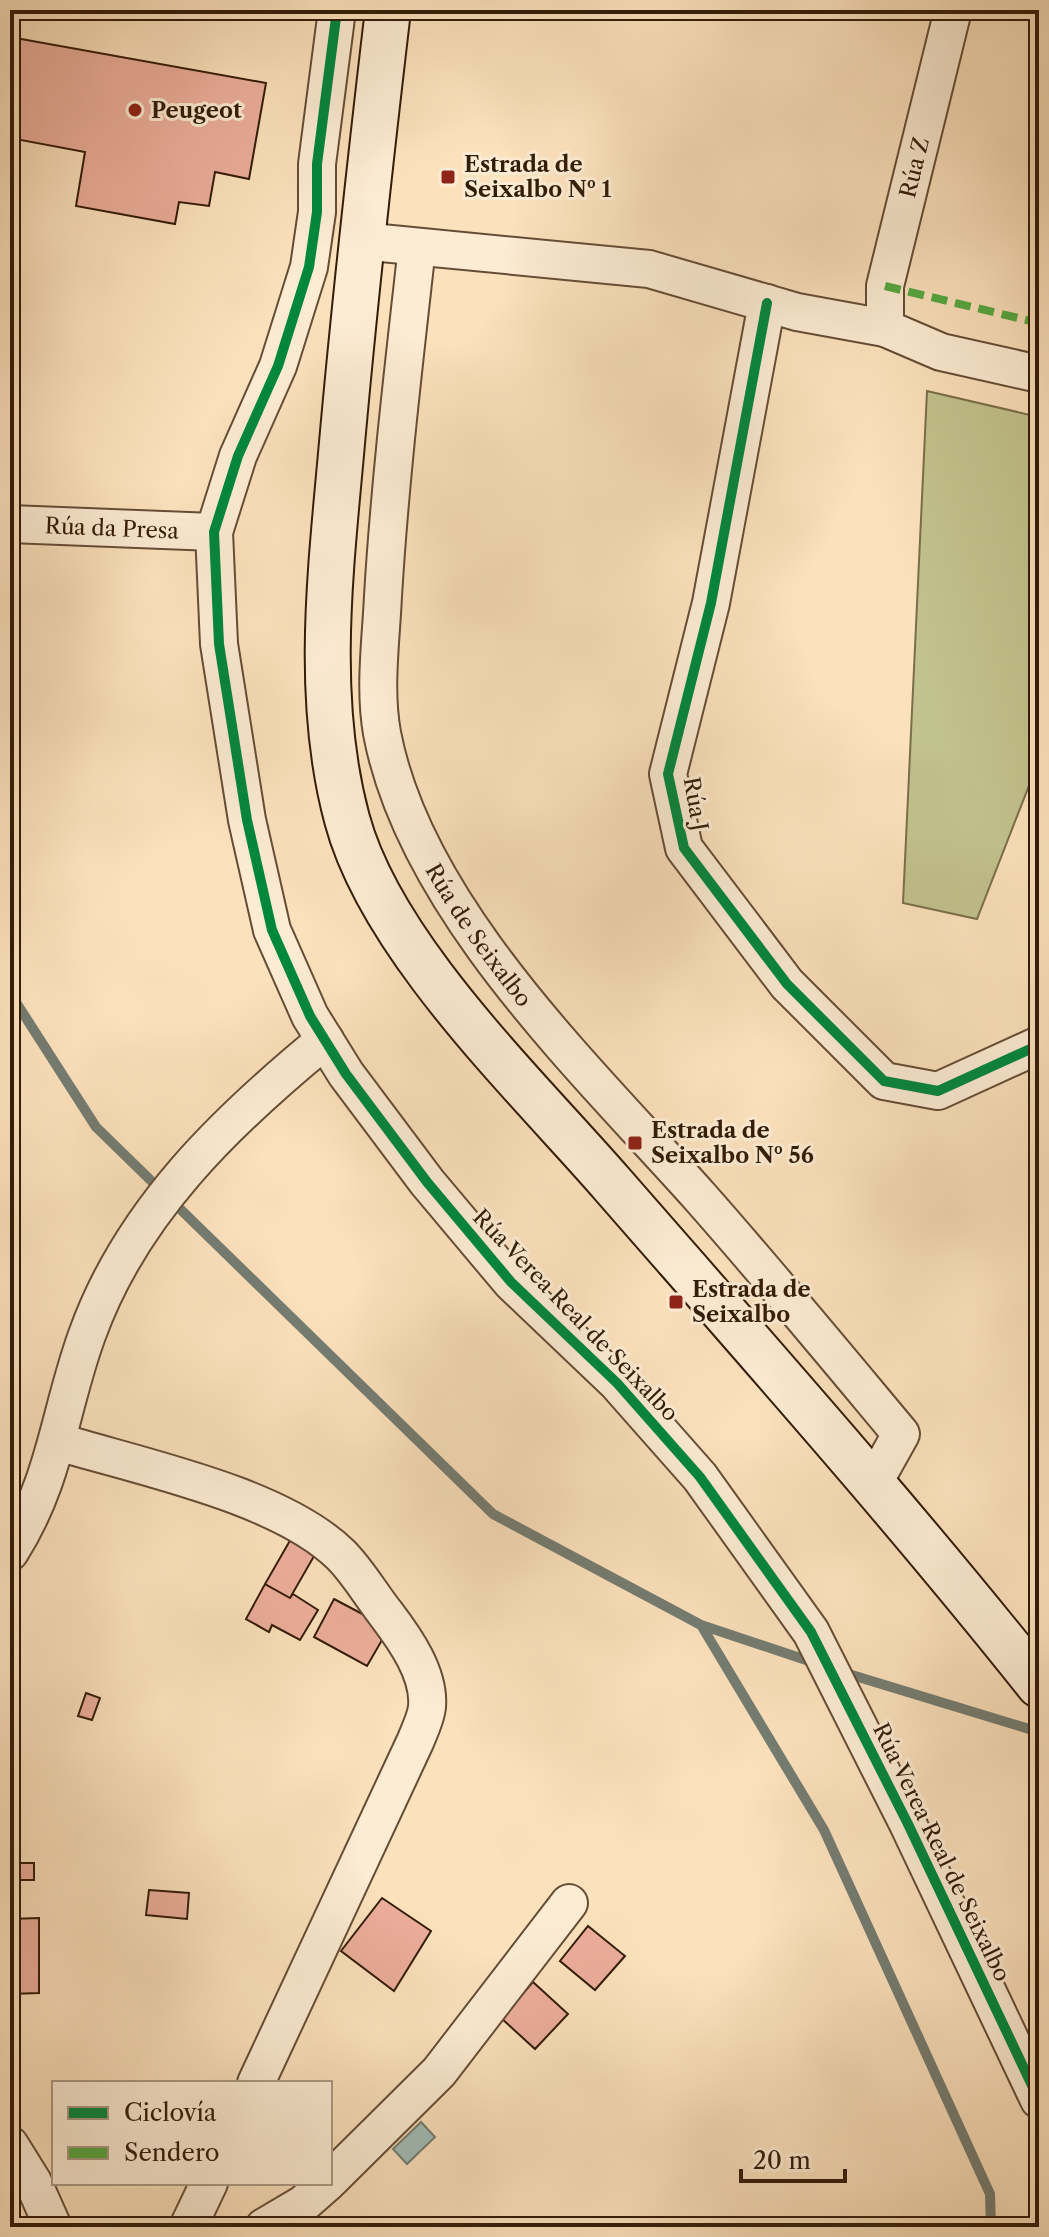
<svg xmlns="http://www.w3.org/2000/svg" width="1049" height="2237" viewBox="0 0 1049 2237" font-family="'Libre Caslon Text',serif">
<rect width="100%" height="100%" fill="#fbe1bc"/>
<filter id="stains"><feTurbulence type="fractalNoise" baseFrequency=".0025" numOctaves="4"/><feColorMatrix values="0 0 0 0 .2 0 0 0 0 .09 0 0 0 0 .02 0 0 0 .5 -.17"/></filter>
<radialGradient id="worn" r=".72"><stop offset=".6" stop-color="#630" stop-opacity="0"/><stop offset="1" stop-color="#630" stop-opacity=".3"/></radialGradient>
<path fill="#c2c28e" stroke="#7a6f4b" stroke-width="2" d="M927 391 1039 417V760L977 919 903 903Z"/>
<path fill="#a0bcb7" stroke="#747c71" stroke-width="2" d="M421 2122 435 2137 407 2164 393 2149Z"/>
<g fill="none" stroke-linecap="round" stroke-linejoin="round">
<path stroke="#747c71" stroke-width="10" d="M10 993 96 1127 493 1514 701 1625 815 1663
M701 1625 824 1830 990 2194 991 2227
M842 1672 1039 1732"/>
</g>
<path fill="#ecae9b" stroke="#331c08" stroke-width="2" d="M10 37 266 83 249 179 215 172 209 206 179 202 175 224 76 206 85 152 10 138Z
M296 1530 321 1544 290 1598 265 1584Z
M265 1584 290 1598 293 1594 318 1610 300 1640 272 1625 269 1632 246 1619Z
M334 1599 389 1628 367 1666 314 1637Z
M86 1693 100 1698 92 1720 78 1716Z
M10 1863H34V1880H10Z
M149 1890 189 1893 187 1919 146 1915Z
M382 1898 431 1931 394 1991 341 1951Z
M39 1918V1993L10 1994V1919Z
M588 1926 625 1956 595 1990 560 1961Z
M533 1982 568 2014 535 2049 501 2018Z"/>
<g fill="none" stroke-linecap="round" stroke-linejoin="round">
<defs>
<g id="street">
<path d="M337 10 317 164V212L309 267 278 366 238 456 214 532 219 644 247 820 272 930 310 1016 346 1074 427 1182 511 1282 617 1383 700 1477 811 1632 908 1824 1039 2100"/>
<path d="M361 241 649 269 797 312 885 328 941 352 1039 374"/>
<path id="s1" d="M417 247C404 363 390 480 383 596 381 640 374 689 382 733 415 908 587 1070 701 1198 769 1275 835 1355 901 1434L873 1484"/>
<path d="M767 303 711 603 668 774 684 848 787 984 884 1081 938 1091 1039 1045"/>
<path id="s2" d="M885 328V286L953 10"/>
<path id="s3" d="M10 524 214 532"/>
<path d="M59 1442C141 1467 280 1495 341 1555 358 1572 371 1595 386 1614 405 1639 430 1674 427 1707 426 1718 419 1732 415 1742L256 2083"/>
<path d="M10 1552C56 1480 59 1412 87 1335 131 1212 226 1121 325 1040"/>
<path d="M10 2145 33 2182 53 2227"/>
<path d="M330 2180 439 2072 569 1903"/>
<path d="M188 2227 209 2183"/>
<path d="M264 2227 303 2204 327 2183"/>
</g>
<path id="secondary" d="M388 10C371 154 355 298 342 443 331 567 314 697 347 819 381 947 525 1084 612 1184 756 1349 902 1513 1039 1685"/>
</defs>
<use href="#street" stroke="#654d35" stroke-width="40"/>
<use href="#secondary" stroke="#331c08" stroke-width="48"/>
<use href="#street" stroke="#fcecd3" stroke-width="36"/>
<use href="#secondary" stroke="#fcecd3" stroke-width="44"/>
<path stroke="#54a941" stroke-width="8" stroke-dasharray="16 8" stroke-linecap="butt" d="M885 286 1039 323"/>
<defs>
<path id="cycleway" d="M337 10 317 164V212L309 267 278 366 238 456 214 532 219 644 247 820 272 930 310 1016 346 1074 427 1182 511 1282 617 1383 700 1477 811 1632 908 1824 1039 2100
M767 303 711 603 668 774 684 848 787 984 884 1081 938 1091 1039 1045"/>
</defs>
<use href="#cycleway" stroke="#fcecd3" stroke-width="15"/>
<use href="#cycleway" stroke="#00873e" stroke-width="10"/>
</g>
<g fill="#8f2418" stroke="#fcecd3" stroke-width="3">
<circle cx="135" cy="110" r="8"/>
<rect x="440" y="169" width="16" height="16" rx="4"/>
<rect x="627" y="1135" width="16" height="16" rx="4"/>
<rect x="668" y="1294" width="16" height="16" rx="4"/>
</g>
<g text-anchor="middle" stroke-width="6" stroke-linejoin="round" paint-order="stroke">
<g font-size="22" font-weight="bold" fill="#331c08" stroke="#fcecd3" text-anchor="start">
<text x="151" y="118">Peugeot</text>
<text x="464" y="172">Estrada de<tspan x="464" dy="25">Seixalbo Nº 1</tspan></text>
<text x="651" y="1138">Estrada de<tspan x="651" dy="25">Seixalbo Nº 56</tspan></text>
<text x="692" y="1297">Estrada de<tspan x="692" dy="25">Seixalbo</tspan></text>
</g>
<g font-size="22" fill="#331c08" stroke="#fcecd3">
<text dy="8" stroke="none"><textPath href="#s2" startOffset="164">Rúa Z</textPath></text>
<text dy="8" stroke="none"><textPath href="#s3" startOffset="102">Rúa da Presa</textPath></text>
<text transform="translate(696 804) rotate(80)" y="8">Rúa J</text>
<text dy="8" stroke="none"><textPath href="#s1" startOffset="714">Rúa de Seixalbo</textPath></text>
<text transform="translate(576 1315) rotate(46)" y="8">Rúa Verea Real de Seixalbo</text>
<text transform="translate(942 1852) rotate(64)" y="8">Rúa Verea Real de Seixalbo</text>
</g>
</g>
<rect width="1049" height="2237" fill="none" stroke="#fbe1bc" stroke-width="40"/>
<rect x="12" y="12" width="1025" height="2213" fill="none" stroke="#331c08" stroke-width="4"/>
<rect x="20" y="20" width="1009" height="2197" fill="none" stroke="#331c08" stroke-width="2"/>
<rect x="52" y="2081" width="280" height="104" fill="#fcecd3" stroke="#ac9982" stroke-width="2"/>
<rect x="68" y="2107" width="40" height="12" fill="#00873e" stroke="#ac9982" stroke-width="2"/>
<text x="124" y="2121" font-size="24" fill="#331c08">Ciclovía</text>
<rect x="68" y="2147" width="40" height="12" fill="#54a941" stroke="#ac9982" stroke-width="2"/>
<text x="124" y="2161" font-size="24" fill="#331c08">Sendero</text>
<path d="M741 2169v12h104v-12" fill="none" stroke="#331c08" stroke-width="4"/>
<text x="753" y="2169" font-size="24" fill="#331c08" stroke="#fcecd3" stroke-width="6" paint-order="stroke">20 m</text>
<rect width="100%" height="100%" filter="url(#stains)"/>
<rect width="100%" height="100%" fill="url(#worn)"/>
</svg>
